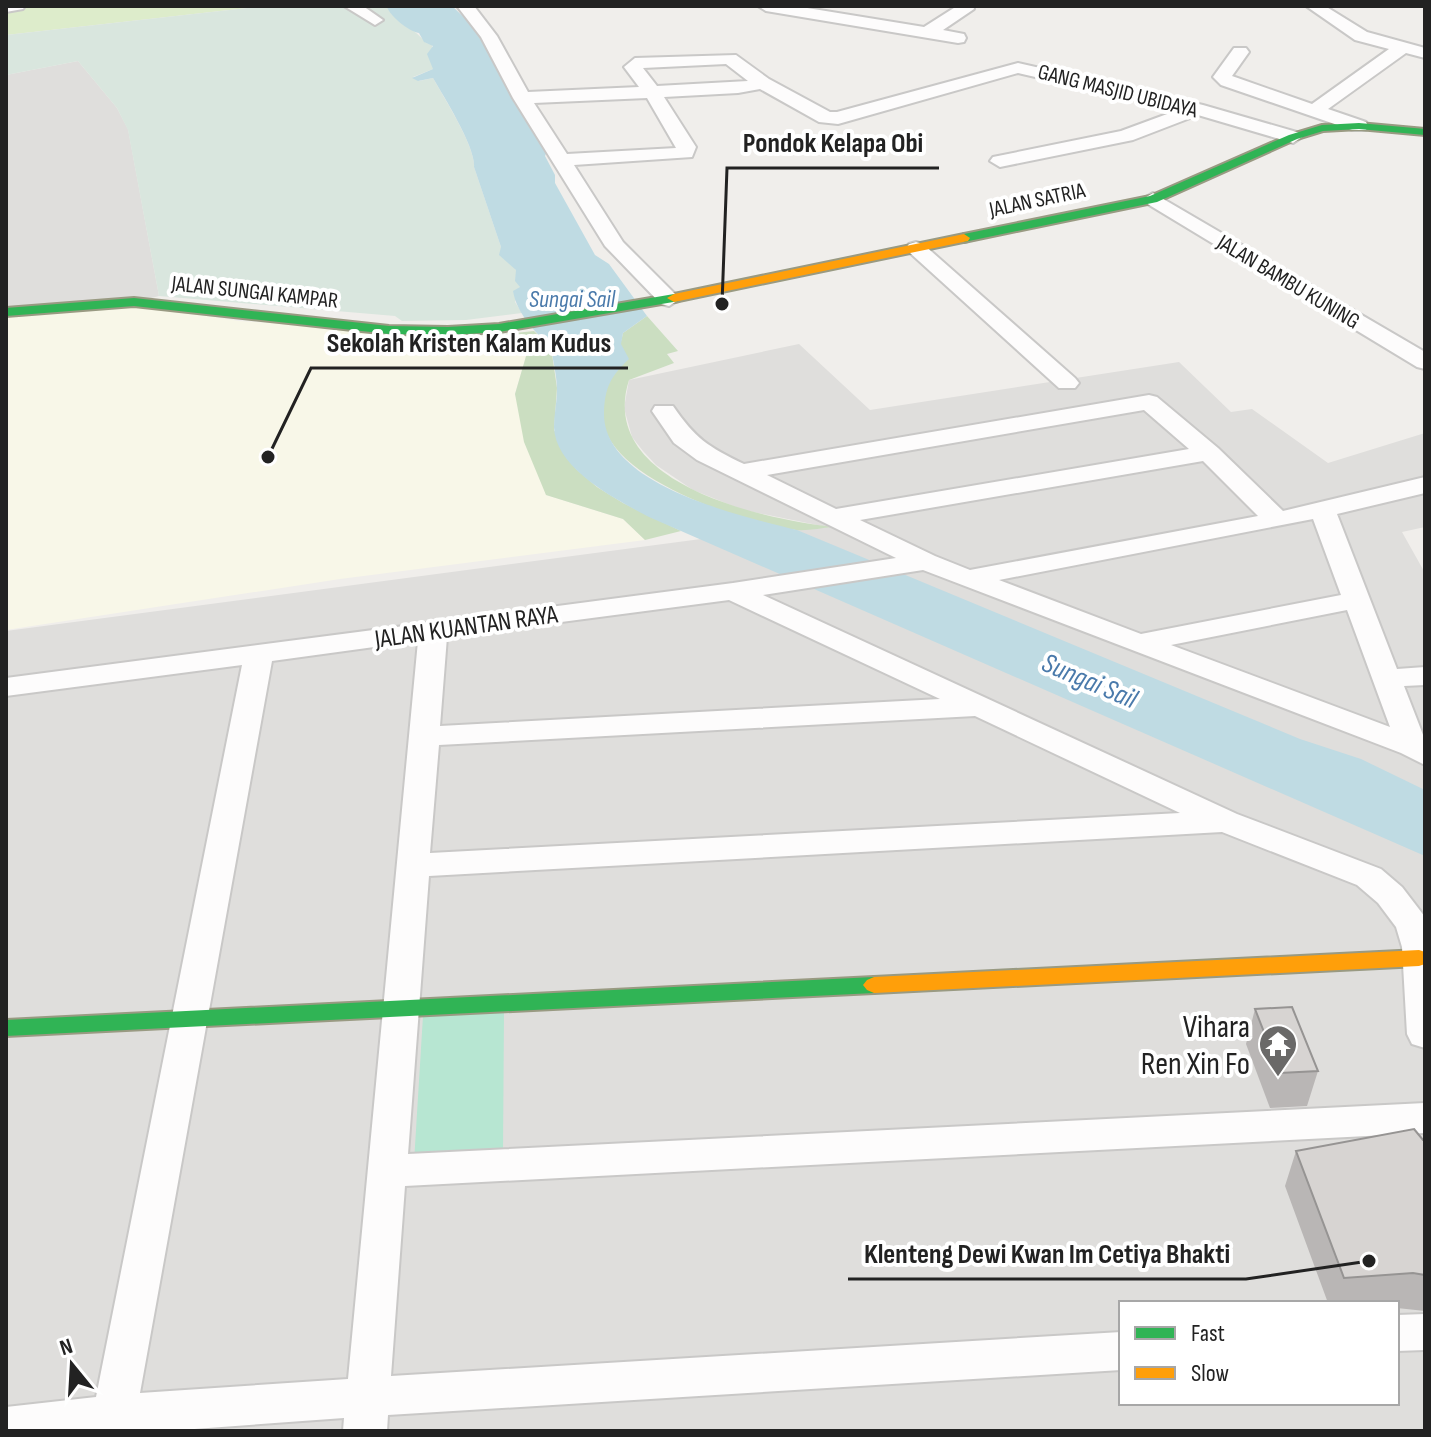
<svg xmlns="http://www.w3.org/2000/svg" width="1431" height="1437" viewBox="0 0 1431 1437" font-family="'Sofia Sans Condensed',sans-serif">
<rect width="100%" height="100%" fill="#f0eeeb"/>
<path fill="#dfdedc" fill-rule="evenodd" d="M78 61 117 108 128 129 159 296 129 304 6 316V75Z
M799 344 870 410 1179 362 1231 412 1252 409 1328 463 1425 433V527L1402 532 1425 573V1431H6V631L701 539 827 527 743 510 693 490 656 465 643 451 632 437 624 408 629 380ZM1121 1303H1397V1403H1121Z"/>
<path fill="#f8f7e8" d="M129 304 239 321 531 339 515 394 546 495 623 519 645 540 340 579 6 630V316Z"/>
<path fill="#ddeccb" d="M6 6H264L6 35Z"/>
<path fill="#cbdec1" d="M647 316 678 351 667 354 674 363 629 380C596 483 762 519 833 527 821 528 808 531 796 530 745 524 622 482 605 429 595 399 617 362 623 333Z
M534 331 551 347 557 388 554 430 576 469 597 487 623 503 681 531 645 540 623 519 546 495 524 442 515 394 531 339 485 336Z"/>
<path fill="#d9e6de" d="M264 6H388C391 18 416 29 426 43L432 44 433 69 413 77 419 81 433 78C443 96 476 148 474 167L501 247 516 270 520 287 515 302 522 313 466 320 402 321 395 316 159 296 128 130 117 108 78 61 6 75V35Z"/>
<path fill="#b7e6d2" d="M504 1011 503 1156 414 1162 423 1016Z"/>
<path fill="#bfdbe3" d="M452 6 471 24 548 149 545 156 555 175V183L595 255 609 264 647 316 623 333 621 344 629 359C611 376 605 387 604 412 602 486 742 516 797 530L1300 739 1361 759 1425 790V856L649 517C617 500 555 469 554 427 554 414 557 402 557 390 557 376 553 361 551 347 535 332 517 314 513 291L520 287 515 281 516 270 499 255 501 247 474 167C476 148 444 97 433 78L418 81 412 78 433 69 427 54 433 46 424 42 419 33C408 31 391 17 387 7Z"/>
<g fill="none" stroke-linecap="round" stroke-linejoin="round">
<defs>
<path id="street" d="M6 6H25L23 9 6 12Z
M344 6H363L383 20 375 25Z
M457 6H474L497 36 528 92 639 87 624 67 635 58 736 55 769 79 830 112H837L1018 63 1203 105 1300 133 1302 137 1293 143 1198 115 1133 140 1000 167 990 161 993 157 1121 131 1178 110 1018 73 838 124 819 122 760 89 738 93 664 97 696 147 692 157 574 165 623 242 680 299 669 306 661 304 605 246 513 98 481 37ZM726 64 748 81 657 86 643 68ZM647 98 676 148 567 154 534 103Z
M758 6H795L924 27 957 6H973L974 9 943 30 964 34 966 38 964 42 958 43 766 11Z
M1306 6H1325L1367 32 1425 48V58L1406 53 1328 109 1366 122 1368 126 1366 130H1352L1221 85 1213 77 1234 48H1246L1249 52 1232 76 1312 104 1389 49 1355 40Z
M1153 193 1425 352V369L1417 367 1146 203 1143 199Z
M916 242 923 244 1075 378 1079 383 1075 388H1059L909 252 906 248 909 244Z
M1149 395 1157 397 1218 448 1283 511 1425 477V493L1337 514 1397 669 1425 667V685L1404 686 1425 740V765L1401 753 923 570 763 595 1237 814 1381 869 1402 887 1425 917V1048L1412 1044 1407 1034 1402 947 1396 927 1378 903 1357 885 1222 832 429 876 408 1154 1425 1103V1133L405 1186 391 1376 1121 1332V1370L388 1415 387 1431H343L344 1418 167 1431H6V1407L96 1397 242 665 6 696V678L733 583 896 558 697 460 674 443 652 411 655 406H673C695 438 708 447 744 464ZM1144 410 1189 449 836 509 767 475ZM1203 461 1258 516 970 570 935 556 860 520ZM1313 519 1341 595 1141 634 999 580ZM729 600 940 699 440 726 447 637ZM1347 610 1390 727 1171 645ZM418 641 348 1379 140 1393 272 661ZM975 716 1180 813 430 853 439 745Z
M1425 1314V1350L1397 1351V1315Z"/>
<path id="fast" d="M1359 123 1425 129V135L1359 129 1323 131 1297 139 1157 202 964 242 958 238 964 234 1150 196 1289 135 1322 125Z
M674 294 681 298 679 301 499 332 448 335 389 334 134 306 6 316V308L134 298 389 326 448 327 499 324Z
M874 977 881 980 885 985 881 990 874 993 6 1036V1020Z"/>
<path id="slow" d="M964 234 970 238 968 241 674 302 667 298 674 294Z
M1419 950 1425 952V964L1419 966 874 993 867 990 863 985 867 980 874 977Z"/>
</defs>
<use href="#street" stroke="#c9c8c7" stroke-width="4"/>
<use href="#fast" stroke="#999a82" stroke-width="4"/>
<use href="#slow" stroke="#999a82" stroke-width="4"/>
<use href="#street" fill="#fdfcfc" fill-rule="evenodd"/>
<use href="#fast" fill="#30b455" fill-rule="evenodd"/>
<use href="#slow" fill="#ff9f0a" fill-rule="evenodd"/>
</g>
<path fill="#b9b6b5" d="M1255 1009 1318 1071 1307 1106 1270 1108 1246 1044Z
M1423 1140H1425V1311L1397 1308V1303H1328L1285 1186 1296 1151Z"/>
<path fill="#d7d4d2" stroke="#969493" stroke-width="2" d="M1292 1007 1318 1071 1280 1073 1255 1009Z
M1414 1129 1423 1140H1425V1275L1413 1273 1344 1278 1296 1151Z"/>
<defs>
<symbol id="temple-pin" viewBox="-11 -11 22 30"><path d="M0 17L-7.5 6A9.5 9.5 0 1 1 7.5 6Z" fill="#6a6968" stroke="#fff"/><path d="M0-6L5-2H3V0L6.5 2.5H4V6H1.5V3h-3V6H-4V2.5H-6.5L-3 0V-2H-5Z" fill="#fff"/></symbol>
</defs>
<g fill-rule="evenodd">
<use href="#temple-pin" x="1256" y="1022" width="44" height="60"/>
</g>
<g text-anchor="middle" stroke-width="8" stroke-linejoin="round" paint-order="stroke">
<g font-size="22" fill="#222" stroke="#fff">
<text transform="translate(1118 90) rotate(14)" y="8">GANG MASJID UBIDAYA</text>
<text transform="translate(1037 199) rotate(-12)" y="8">JALAN SATRIA</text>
<text transform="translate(1289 281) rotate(31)" y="8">JALAN BAMBU KUNING</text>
<text transform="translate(255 291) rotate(6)" y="8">JALAN SUNGAI KAMPAR</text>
</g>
<g font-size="24" font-style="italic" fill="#4a7aab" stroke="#fff">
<text x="572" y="307">Sungai Sail</text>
</g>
<g font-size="26" fill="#222" stroke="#fff">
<text transform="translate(466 626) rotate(-8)" y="9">JALAN KUANTAN RAYA</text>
</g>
<g font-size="28" font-style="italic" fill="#4a7aab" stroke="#fff">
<text transform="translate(1090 680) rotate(23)" y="10">Sungai Sail</text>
</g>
<g font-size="32" fill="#222" stroke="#fff" text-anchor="end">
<text x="1250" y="1037">Vihara<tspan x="1250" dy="37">Ren Xin Fo</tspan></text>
</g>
</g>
<path fill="none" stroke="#222" stroke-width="3" d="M722 304L727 168H939M268 457L311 368H628M1369 1261L1246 1279H848"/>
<g fill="#222" stroke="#fff" stroke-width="3">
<circle cx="722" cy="304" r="8"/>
<circle cx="268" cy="457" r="8"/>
<circle cx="1369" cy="1261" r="8"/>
</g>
<g font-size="28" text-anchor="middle" font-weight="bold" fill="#222" stroke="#fff" stroke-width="8" stroke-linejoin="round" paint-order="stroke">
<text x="833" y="152">Pondok Kelapa Obi</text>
<text x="469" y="352">Sekolah Kristen Kalam Kudus</text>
<text x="1047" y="1263">Klenteng Dewi Kwan Im Cetiya Bhakti</text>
</g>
<rect width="1431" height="1437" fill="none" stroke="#222222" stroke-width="16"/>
<rect x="1119" y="1301" width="280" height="104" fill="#ffffff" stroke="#a7a7a7" stroke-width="2"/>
<rect x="1135" y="1327" width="40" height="12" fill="#30b455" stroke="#a7a7a7" stroke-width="2"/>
<text x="1191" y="1341" font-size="24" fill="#222222">Fast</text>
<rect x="1135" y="1367" width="40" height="12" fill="#ff9f0a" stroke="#a7a7a7" stroke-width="2"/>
<text x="1191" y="1381" font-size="24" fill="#222222">Slow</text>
<g transform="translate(72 1365) rotate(342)" stroke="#ffffff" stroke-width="6" paint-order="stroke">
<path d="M0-6L14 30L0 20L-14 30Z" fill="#222222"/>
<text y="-12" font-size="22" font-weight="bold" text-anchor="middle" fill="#222222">N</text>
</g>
</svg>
